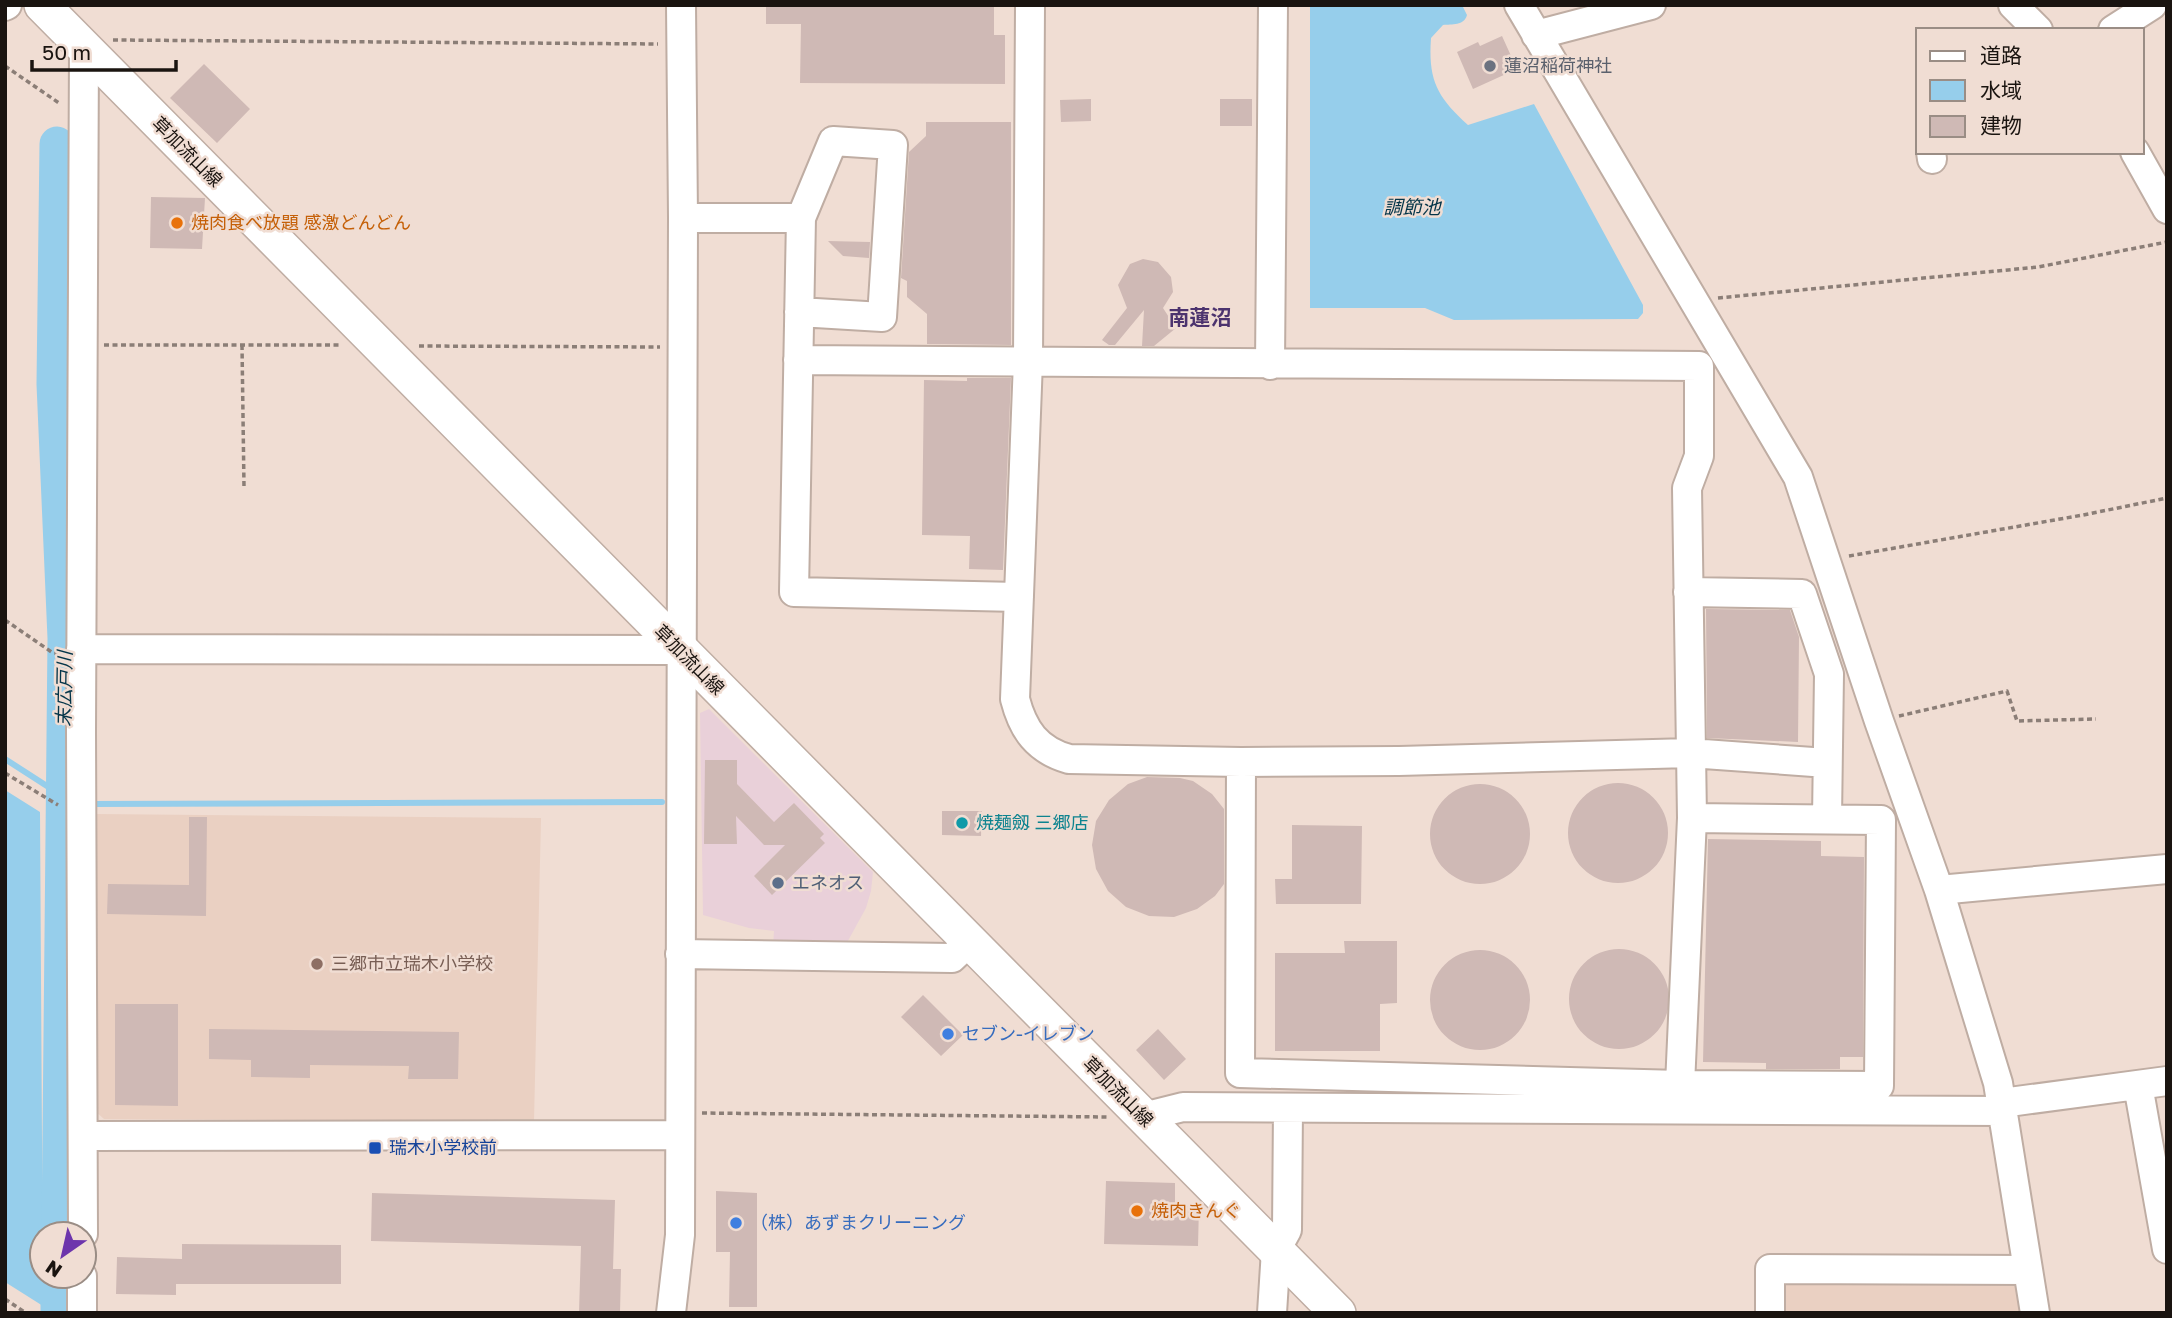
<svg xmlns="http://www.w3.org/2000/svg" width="2172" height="1318" viewBox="0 0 2172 1318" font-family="'Golos Text','Noto Sans JP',sans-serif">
<rect width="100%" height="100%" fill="#f0ddd3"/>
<path fill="#e9d0d9" d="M709 709 873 872 871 891 866 908 844 948 773 946 774 931 749 928 703 915 700 713Z"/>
<path fill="#ead0c2" d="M96 814 541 818 534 1121 104 1119 95 1111Z
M1776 1278 2023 1284 2027 1313H1776Z"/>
<path fill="#96ceeb" d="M1310 5H1462L1467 15C1464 26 1452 24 1443 25L1431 38C1428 80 1437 97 1468 125L1534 104 1643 305V313L1638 319 1454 320 1425 308H1310Z
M5 790 40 812 43 1306 5 1282Z"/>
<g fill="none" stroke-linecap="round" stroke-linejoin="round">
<path stroke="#96ceeb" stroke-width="6" d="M5 759 64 797
M90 804 662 802"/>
<path stroke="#96ceeb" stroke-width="35" d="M57 144 54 384 65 638 59 1234
M58 1313V1276"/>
</g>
<path fill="#cfb9b5" d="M766 5H994V35H1005V84L800 83 801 24H766Z
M1502 36 1517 69 1473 89 1457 52 1478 42 1480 46Z
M204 64 250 109 217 143 170 98Z
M1091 99V121L1061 122 1060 100Z
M1220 99H1252V126H1220Z
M926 122H1011V345L927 344V314L907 297V281L901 278 909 152 926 136Z
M151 197 205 198 202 249 150 248Z
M828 241 870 242 869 258 843 256Z
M1143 259 1158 262 1171 277 1173 292 1163 308 1176 328 1154 346H1142L1144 310 1115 345H1109L1102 340 1127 308 1118 285 1130 264Z
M967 378H1011L1003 570 969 569 970 536 922 535 924 380 967 381Z
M1706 609 1790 610 1799 637 1798 742 1707 738Z
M705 760H737V784L774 822 794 803 824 834 820 838 825 843 772 895 754 876 785 845H764L736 816 737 844H704Z
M1147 777 1180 778 1193 781 1212 794 1224 809V884L1215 896 1197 909 1174 917 1149 916 1126 907 1108 891 1096 869 1092 845 1096 821 1109 800 1128 784Z
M1568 833a50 50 0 1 1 100 0a50 50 0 1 1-100 0Z
M1430 834a50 50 0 1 1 100 0a50 50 0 1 1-100 0Z
M942 811H982L981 836 942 835Z
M189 817H207L206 916 107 914 108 884 189 885Z
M1292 825 1362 826 1361 904H1276L1275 879H1292Z
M1708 839 1821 841V856L1864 857 1863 1057H1840V1069H1766V1063L1703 1062Z
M1344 941H1397V1003L1380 1004V1051H1275V953H1345Z
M1569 999a50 50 0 1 1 100 0a50 50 0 1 1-100 0Z
M1430 1000a50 50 0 1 1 100 0a50 50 0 1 1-100 0Z
M923 995 963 1035 941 1056 901 1017Z
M115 1004H178V1106L115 1105Z
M209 1029 459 1032 458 1079H408L409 1066 310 1065V1078L251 1077V1060L209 1059Z
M1158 1029 1186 1059 1164 1080 1136 1050Z
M1106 1181 1175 1183V1206H1199L1198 1246 1104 1244Z
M716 1191 757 1193V1307H729L730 1252H716Z
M372 1193 615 1200 613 1269H621L620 1313H579L581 1246 371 1241Z
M182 1244 341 1245V1284H176V1295L116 1294 117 1257 182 1259Z"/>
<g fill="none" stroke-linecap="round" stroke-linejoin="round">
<defs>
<path id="minor" d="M1030 5 1028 361 1015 699C1023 730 1037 750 1069 759L1241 762 1399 761 1690 753 1827 763
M1519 5 1798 477 1879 721 1939 890 1998 1083 2035 1313
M2013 5 2038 30
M5 6 7 5
M2113 30 2152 5
M1536 35 1651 5
M1931 152 1932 159
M2135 152 2167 209
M683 218H801
M799 312 882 317 893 145 833 141 801 218 794 592 1019 597
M798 360 1699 366V456L1687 488 1692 818 1680 1085
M1270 365 1273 5
M1688 592 1802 594 1829 674 1827 819
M81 649 679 650
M1241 762 1240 1073 1680 1085 1879 1086 1881 820 1692 818
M1939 890 2167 869
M680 954 952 958 969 942
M2138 1085 2167 1249
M2002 1103 2167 1081
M1143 1117 1183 1107 2003 1111
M84 1136 679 1135
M83 1234 81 731 84 49
M82 1313V1276
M671 1313 680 1235 683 218 681 5
M1272 1313 1276 1250 1287 1230 1288 1108
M1770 1313V1269L2028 1270"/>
<path id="major" d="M42 5 1338 1313"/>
</defs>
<use href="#minor" stroke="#bfada3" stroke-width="32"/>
<use href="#major" stroke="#bfada3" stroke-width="38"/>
<path stroke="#8b7e77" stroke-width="3.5" stroke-dasharray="5 3.5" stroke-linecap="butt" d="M113 40 658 44
M5 66 59 103
M1718 298 2038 267 2167 242
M104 345H341
M242 345 244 487
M419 346 660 347
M1849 556 2083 515 2167 498
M5 620 53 653H59
M1899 716 2007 691 2017 721 2096 719
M5 773 58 805
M702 1113 1107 1117
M5 1299 26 1313"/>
<use href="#minor" stroke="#fff" stroke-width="28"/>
<use href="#major" stroke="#fff" stroke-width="35"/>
</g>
<circle fill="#6b7280" stroke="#f0ddd3" stroke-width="2.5" cx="1490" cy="66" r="7"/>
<g fill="#e8710a" stroke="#f0ddd3" stroke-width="2.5">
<circle cx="177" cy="223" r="7"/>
<circle cx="1137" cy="1211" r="7"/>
</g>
<circle fill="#0f9aa8" stroke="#f0ddd3" stroke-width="2.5" cx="962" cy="823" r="7"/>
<circle fill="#5c6f8a" stroke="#f0ddd3" stroke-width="2.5" cx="778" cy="883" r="7"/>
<circle fill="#8d6e63" stroke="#f0ddd3" stroke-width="2.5" cx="317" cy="964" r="7"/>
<g fill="#3f7fe0" stroke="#f0ddd3" stroke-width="2.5">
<circle cx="948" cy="1034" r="7"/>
<circle cx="736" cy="1223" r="7"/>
</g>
<rect fill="#1a4fb4" stroke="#f0ddd3" stroke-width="2.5" x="368" y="1141" width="14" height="14" rx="3.5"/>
<g text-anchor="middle" stroke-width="5" stroke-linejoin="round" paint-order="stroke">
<g font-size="18" fill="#5b616d" stroke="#f0ddd3" text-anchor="start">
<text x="1504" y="72">蓮沼稲荷神社</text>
</g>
<g font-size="18" fill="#1a1410" stroke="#f0ddd3">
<text transform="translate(187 152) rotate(45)" y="6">草加流山線</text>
<text transform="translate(689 660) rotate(45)" y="6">草加流山線</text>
<text transform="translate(1118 1092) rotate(45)" y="6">草加流山線</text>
</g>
<g font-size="18" fill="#c56008" stroke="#f0ddd3" text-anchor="start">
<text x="191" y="229">焼肉食べ放題 感激どんどん</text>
<text x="1151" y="1217">焼肉きんぐ</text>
</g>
<g font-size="18" fill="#0d838f" stroke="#f0ddd3" text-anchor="start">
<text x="976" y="829">焼麺劔 三郷店</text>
</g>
<g font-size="18" fill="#4e5e75" stroke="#f0ddd3" text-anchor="start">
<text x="792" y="889">エネオス</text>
</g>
<g font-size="18" fill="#785e54" stroke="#f0ddd3" text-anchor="start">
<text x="331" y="970">三郷市立瑞木小学校</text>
</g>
<g font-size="18" fill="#366cbe" stroke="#f0ddd3" text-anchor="start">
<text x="962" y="1040">セブン-イレブン</text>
<text x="750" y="1229">（株）あずまクリーニング</text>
</g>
<g font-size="18" fill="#164399" stroke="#f0ddd3" text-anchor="start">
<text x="389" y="1154">瑞木小学校前</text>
</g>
<g font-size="19" font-style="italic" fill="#043549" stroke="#f0ddd3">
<text x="1412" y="214">調節池</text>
<text transform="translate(64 689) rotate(-89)" y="7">末広戸川</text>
</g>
<g font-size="21" font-weight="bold" fill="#4c336e" stroke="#f0ddd3">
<text x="1200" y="325">南蓮沼</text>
</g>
</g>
<rect width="2172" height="1318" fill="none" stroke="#1a1410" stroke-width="14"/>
<rect x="1916" y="28" width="228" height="126" fill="#f0ddd3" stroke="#9a8d85" stroke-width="2"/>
<rect x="1930" y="51" width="35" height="10" fill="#ffffff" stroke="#9a8d85" stroke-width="2"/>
<text x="1980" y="63" font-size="21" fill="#1a1410">道路</text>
<rect x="1930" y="80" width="35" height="21" fill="#96ceeb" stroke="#9a8d85" stroke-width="2"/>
<text x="1980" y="98" font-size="21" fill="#1a1410">水域</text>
<rect x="1930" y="116" width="35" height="21" fill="#cfb9b5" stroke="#9a8d85" stroke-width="2"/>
<text x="1980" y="133" font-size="21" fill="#1a1410">建物</text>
<g transform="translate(63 1255) rotate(214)"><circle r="33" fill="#f0ddd3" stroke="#9a8d85" stroke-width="2"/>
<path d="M0-5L12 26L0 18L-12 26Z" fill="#6d35ac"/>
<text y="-10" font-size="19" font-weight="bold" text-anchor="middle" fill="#1a1410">N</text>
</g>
<path d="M32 60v10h144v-10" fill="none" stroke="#1a1410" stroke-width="3.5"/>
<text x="42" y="60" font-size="21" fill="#1a1410" stroke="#f0ddd3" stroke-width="5" paint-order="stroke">50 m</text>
</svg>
